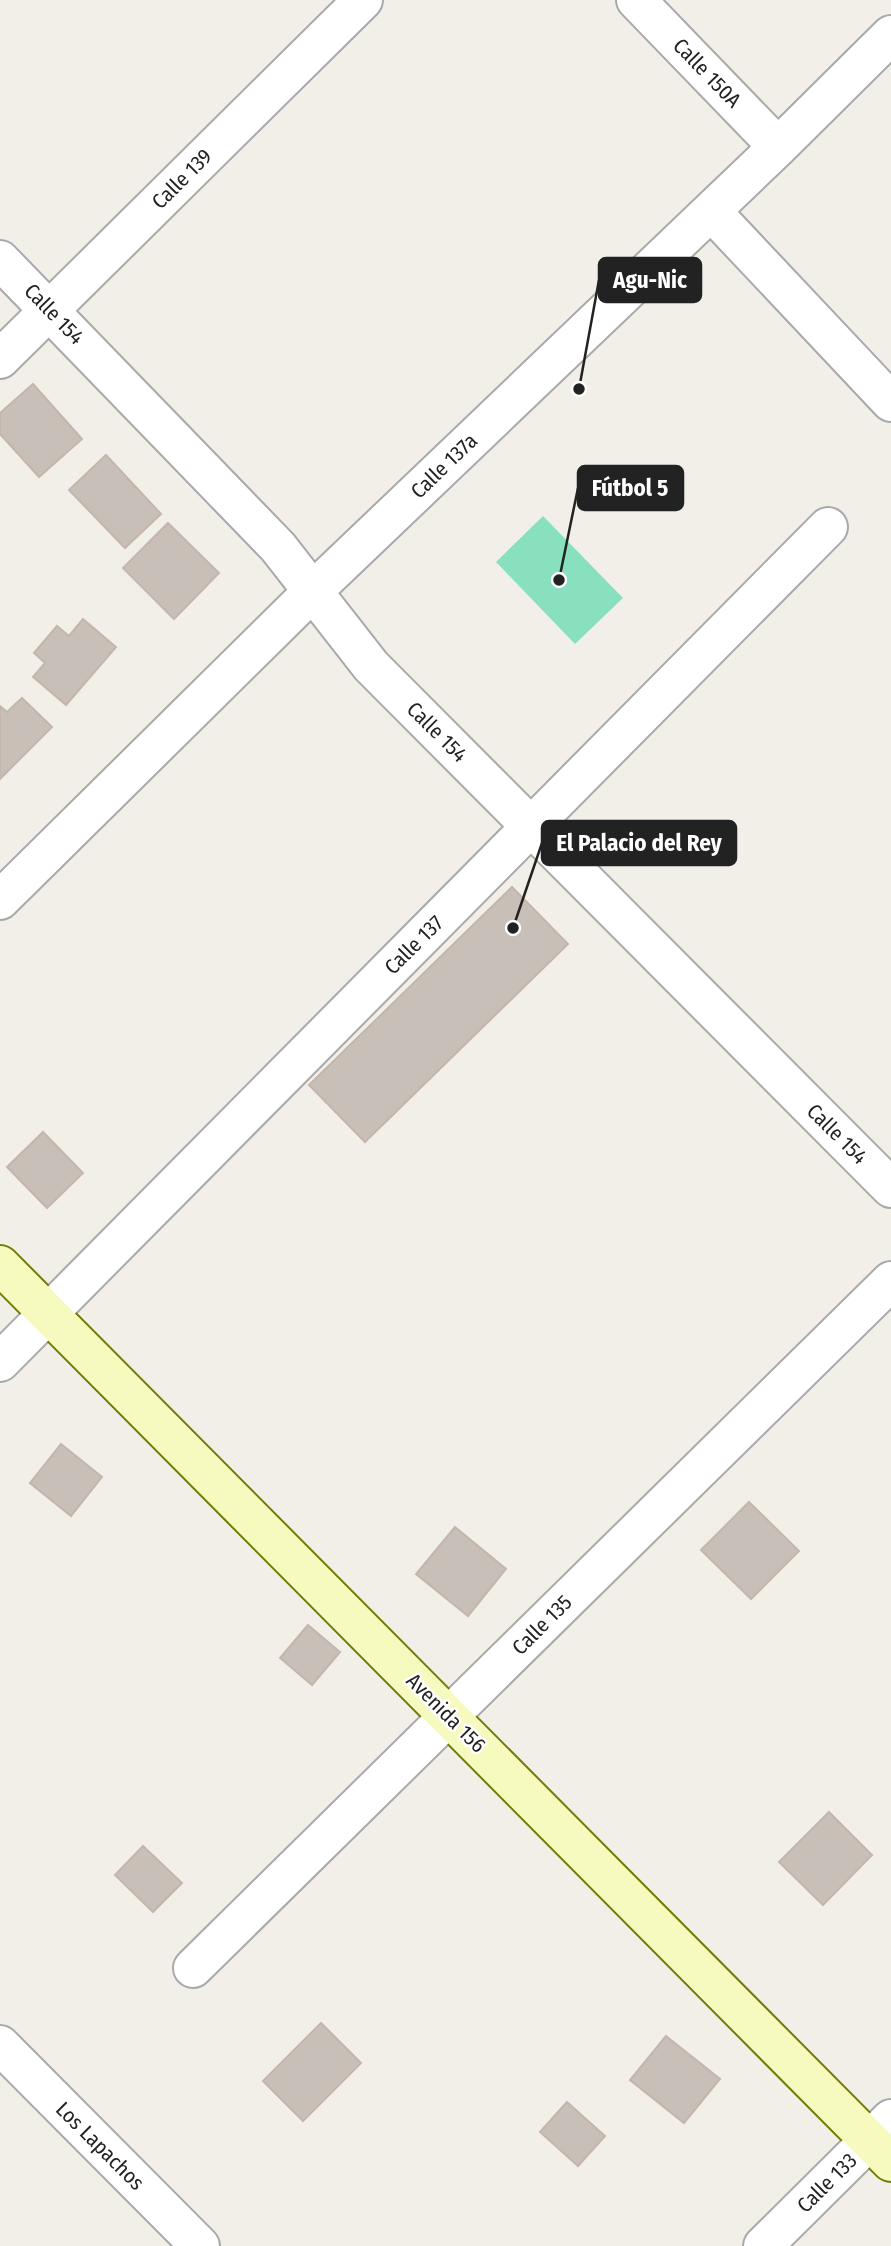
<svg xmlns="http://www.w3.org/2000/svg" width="891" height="2246" viewBox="0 0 891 2246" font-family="'Fira Sans Condensed',sans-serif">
<rect width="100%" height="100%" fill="#f2efe9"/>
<path fill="#88e0be" d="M543 516 623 598 575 644 496 562Z"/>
<path fill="#c7bfb8" stroke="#c4b6ab" stroke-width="2" d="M33 384 82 439 39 477 0 434V413Z
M106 455 161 514 125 548 69 490Z
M168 523 219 573 174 619 123 568Z
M83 619 116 647 66 705 33 677 45 663 34 653 57 626 69 636Z
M22 698 52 727 0 779V706L7 712Z
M512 887 568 944 365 1142 309 1085Z
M43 1132 83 1173 47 1208 7 1167Z
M61 1444 102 1477 71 1516 30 1483Z
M749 1502 799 1551 751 1599 701 1550Z
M455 1527 506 1569 468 1616 416 1574Z
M308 1625 340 1652 312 1685 280 1658Z
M829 1812 872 1855 823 1905 779 1862Z
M143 1846 182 1883 153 1912 115 1875Z
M321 2023 361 2063 303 2121 263 2081Z
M666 2036 720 2079 684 2123 630 2080Z
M567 2102 605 2136 578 2166 540 2132Z"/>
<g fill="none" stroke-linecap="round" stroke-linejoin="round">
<defs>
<path id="minor" d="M636 0 778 147
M711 211 891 402
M0 260 278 547 371 666 891 1188
M0 359 363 0
M0 900 312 592 778 147 891 35
M0 1362 828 527
M193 1968 891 1281
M0 2045 200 2246
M763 2246 891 2119"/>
<path id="secondary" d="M0 1265 891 2162"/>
</defs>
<use href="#minor" stroke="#a9a9a9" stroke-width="42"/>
<use href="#secondary" stroke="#707d05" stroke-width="42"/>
<use href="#minor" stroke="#fff" stroke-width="38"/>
<use href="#secondary" stroke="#f7fabf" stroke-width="38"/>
</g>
<g text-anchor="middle" stroke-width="5" stroke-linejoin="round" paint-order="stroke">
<g font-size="21" fill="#222" stroke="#fff">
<text transform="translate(707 73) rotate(46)" y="7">Calle 150A</text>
<text transform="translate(182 179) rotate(-45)" y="7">Calle 139</text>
<text transform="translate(54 314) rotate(46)" y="7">Calle 154</text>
<text transform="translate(444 466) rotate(-44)" y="7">Calle 137a</text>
<text transform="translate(437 732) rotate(45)" y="7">Calle 154</text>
<text transform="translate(414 945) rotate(-45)" y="7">Calle 137</text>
<text transform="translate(837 1134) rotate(45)" y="7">Calle 154</text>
<text transform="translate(542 1625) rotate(-45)" y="7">Calle 135</text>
<text transform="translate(446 1713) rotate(45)" y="7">Avenida 156</text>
<text transform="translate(100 2146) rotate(45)" y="7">Los Lapachos</text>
<text transform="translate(827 2183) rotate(-45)" y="7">Calle 133</text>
</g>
</g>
<path fill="none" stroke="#222" stroke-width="2.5" d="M579 389L599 280M559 580L578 488M513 928L542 843"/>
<g fill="#222" stroke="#fff" stroke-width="2.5">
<circle cx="579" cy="389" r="7"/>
<circle cx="559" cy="580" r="7"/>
<circle cx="513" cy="928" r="7"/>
</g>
<g fill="#222" stroke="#222" stroke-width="2.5">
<rect x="599" y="258" width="102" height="44" rx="7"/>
<rect x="578" y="466" width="105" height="44" rx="7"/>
<rect x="542" y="821" width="194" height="44" rx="7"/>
</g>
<g font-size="23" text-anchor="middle" font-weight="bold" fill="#fff">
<text x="650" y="288">Agu-Nic</text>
<text x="630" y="496">Fútbol 5</text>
<text x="639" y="851">El Palacio del Rey</text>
</g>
</svg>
